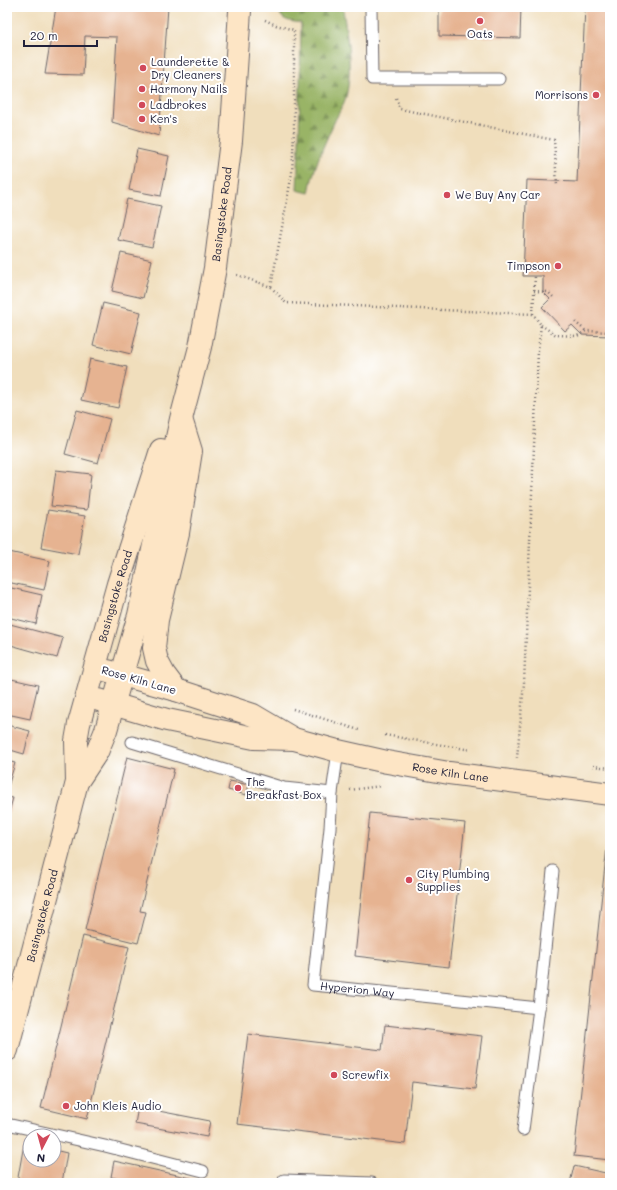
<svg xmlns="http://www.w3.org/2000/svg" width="617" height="1190" viewBox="0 0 617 1190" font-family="Mali,sans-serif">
<defs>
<pattern id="forest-firs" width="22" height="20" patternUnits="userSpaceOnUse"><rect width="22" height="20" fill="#99b466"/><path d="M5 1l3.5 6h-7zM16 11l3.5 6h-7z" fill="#7c9255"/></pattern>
</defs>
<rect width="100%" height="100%" fill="#fff"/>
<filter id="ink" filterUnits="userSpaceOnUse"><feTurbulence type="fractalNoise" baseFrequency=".025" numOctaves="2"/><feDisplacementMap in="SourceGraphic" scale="8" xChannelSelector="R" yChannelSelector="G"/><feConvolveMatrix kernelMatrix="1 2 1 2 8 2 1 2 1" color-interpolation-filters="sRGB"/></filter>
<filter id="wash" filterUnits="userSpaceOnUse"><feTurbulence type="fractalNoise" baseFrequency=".012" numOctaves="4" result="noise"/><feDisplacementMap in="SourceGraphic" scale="16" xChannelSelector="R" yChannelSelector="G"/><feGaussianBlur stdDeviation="0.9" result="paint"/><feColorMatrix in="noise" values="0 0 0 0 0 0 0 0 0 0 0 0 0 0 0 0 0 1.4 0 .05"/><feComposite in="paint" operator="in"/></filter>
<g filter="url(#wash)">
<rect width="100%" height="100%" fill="#f0debc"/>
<path fill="url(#forest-firs)" stroke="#5e6b50" d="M279 7H343V9C347 38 353 68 346 97 343 107 336 117 332 127 322 149 313 170 309 193L297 190 299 145 301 23C289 21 279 21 279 7Z"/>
<g id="blocks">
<path fill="#e6b391" d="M56 7H168L159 136 112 122 117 37 85 36 83 75 45 74Z
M439 7H521L520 38 439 36Z
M585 7H610V336L582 335 572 325 565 331 542 307 550 299 543 292V276H523L527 180 577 182Z
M137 149 169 156 161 196 129 190Z
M127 199 161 206 152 247 118 240Z
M121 253 152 260 143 298 112 291Z
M103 303 141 312 131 354 93 345Z
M90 359 127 367 118 408 81 400Z
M77 410 110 419 98 463 65 454Z
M56 470 91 474 87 510 51 506Z
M48 510 85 516 78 554 41 547Z
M9 552 50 561 44 590 7 582V561Z
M7 587 42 595 36 624 7 617Z
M10 624 63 638 57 658 7 644V636Z
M7 678 38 685 30 719 7 714Z
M7 725 30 731 24 754 7 749Z
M127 757 174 769 140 911 146 912 138 943 85 930Z
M7 761 15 763 7 790Z
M230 781 249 785 246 795 228 790Z
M7 797 13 798 7 819Z
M370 813 465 823 449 967 355 956Z
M608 837H610V1160L574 1156Z
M83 936 129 947 87 1119 41 1108Z
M385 1025 482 1036 475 1089 412 1082 405 1144 237 1124 248 1034 382 1050Z
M138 1107 210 1121 207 1137 135 1124Z
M24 1144 30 1146V1160H54V1150L67 1153 62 1183H17Z
M114 1161 200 1180 199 1183H136L111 1177Z
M574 1166 610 1174V1183H570Z"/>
</g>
</g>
<g filter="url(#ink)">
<use href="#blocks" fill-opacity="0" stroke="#6a6468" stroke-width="1"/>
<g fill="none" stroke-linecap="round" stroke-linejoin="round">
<defs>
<g id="lane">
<path d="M371 7 372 79H499"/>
<path d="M132 742 284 788 332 793"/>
<path id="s1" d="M338 751 332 793 330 828 313 985 539 1008 553 871"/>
<path d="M7 1124 105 1146 203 1171"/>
<path d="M523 1130 539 1008"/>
<path d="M284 1180 372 1183"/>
</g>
<g id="secondary">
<path d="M108 671 176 690 253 715 292 738"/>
<path d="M176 690 164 674 157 661 154 648 157 620 178 533 191 451 182 422"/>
<path id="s2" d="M99 700 167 720 254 738 294 739 338 751 387 762 449 773 610 794"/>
<path id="s3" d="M77 782 97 752 106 730 139 615 181 419 200 347 215 268 231 141 240 11V7"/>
<path id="s4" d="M7 1050 77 782 76 741 79 724 118 584 161 450"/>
</g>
</defs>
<use href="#lane" stroke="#6a6468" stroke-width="13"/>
<use href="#secondary" stroke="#6a6468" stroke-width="24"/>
<path stroke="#6a6468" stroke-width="2.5" stroke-dasharray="1 3" stroke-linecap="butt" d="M265 20 276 25 294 30V131L292 173 271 287
M396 98 400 109 554 140 557 186
M237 275 271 287 286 303 533 314 541 325 538 351 524 683 517 758
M534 291 548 292 553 297
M533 314 535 276
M575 322 586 331
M541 325 556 335 577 336 586 331 610 332
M293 709 359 730
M385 735 471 750
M593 766 610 768
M350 790 381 786"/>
<use href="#lane" stroke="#fff" stroke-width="11"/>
<use href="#secondary" stroke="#fde5c5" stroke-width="22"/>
</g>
</g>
<g fill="#d1495b" stroke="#fff" stroke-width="1.5">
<circle cx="480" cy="21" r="4"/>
<circle cx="143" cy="68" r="4"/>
<circle cx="142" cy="89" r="4"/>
<circle cx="596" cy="95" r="4"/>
<circle cx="142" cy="105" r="4"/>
<circle cx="142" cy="119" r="4"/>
<circle cx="447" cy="195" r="4"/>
<circle cx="558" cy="266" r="4"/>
<circle cx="238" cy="788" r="4"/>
<circle cx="409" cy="880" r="4"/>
<circle cx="334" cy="1075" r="4"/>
<circle cx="66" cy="1106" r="4"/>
</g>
<g text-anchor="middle" stroke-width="4" stroke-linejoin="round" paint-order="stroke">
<g font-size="11" fill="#22223b" stroke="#fff" text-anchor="start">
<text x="480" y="38" text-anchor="middle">Oats</text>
<text x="151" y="66">Launderette &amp;<tspan x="151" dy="13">Dry Cleaners</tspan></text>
<text x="150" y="93">Harmony Nails</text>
<text x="588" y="99" text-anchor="end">Morrisons</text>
<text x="150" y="109">Ladbrokes</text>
<text x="150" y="123">Ken's</text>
<text x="455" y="199">We Buy Any Car</text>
<text x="550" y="270" text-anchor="end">Timpson</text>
<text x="246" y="786">The<tspan x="246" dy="13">Breakfast Box</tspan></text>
<text x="417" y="878">City Plumbing<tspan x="417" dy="13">Supplies</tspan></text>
<text x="342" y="1079">Screwfix</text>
<text x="74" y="1110">John Kleis Audio</text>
</g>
<g font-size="11" fill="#22223b" stroke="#fff">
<text dy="4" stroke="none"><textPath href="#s3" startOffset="589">Basingstoke Road</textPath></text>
<text dy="4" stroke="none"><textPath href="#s4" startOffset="468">Basingstoke Road</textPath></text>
<text transform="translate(139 680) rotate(16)" y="4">Rose Kiln Lane</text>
<text dy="4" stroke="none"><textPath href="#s2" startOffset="360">Rose Kiln Lane</textPath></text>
<text dy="4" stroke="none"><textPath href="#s4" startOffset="139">Basingstoke Road</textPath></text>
<text dy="4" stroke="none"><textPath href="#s1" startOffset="280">Hyperion Way</textPath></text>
</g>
</g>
<rect width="617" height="1190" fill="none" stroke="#fff" stroke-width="24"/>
<g transform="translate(42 1148) rotate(186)"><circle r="19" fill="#ffffff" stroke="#a7a7b1"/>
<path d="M0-3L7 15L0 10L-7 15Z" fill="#d1495b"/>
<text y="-6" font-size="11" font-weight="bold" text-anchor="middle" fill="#22223b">N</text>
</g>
<path d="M24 40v6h73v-6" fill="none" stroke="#22223b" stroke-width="2"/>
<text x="30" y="40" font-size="12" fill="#22223b" stroke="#ffffff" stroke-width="3" paint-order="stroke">20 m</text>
</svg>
